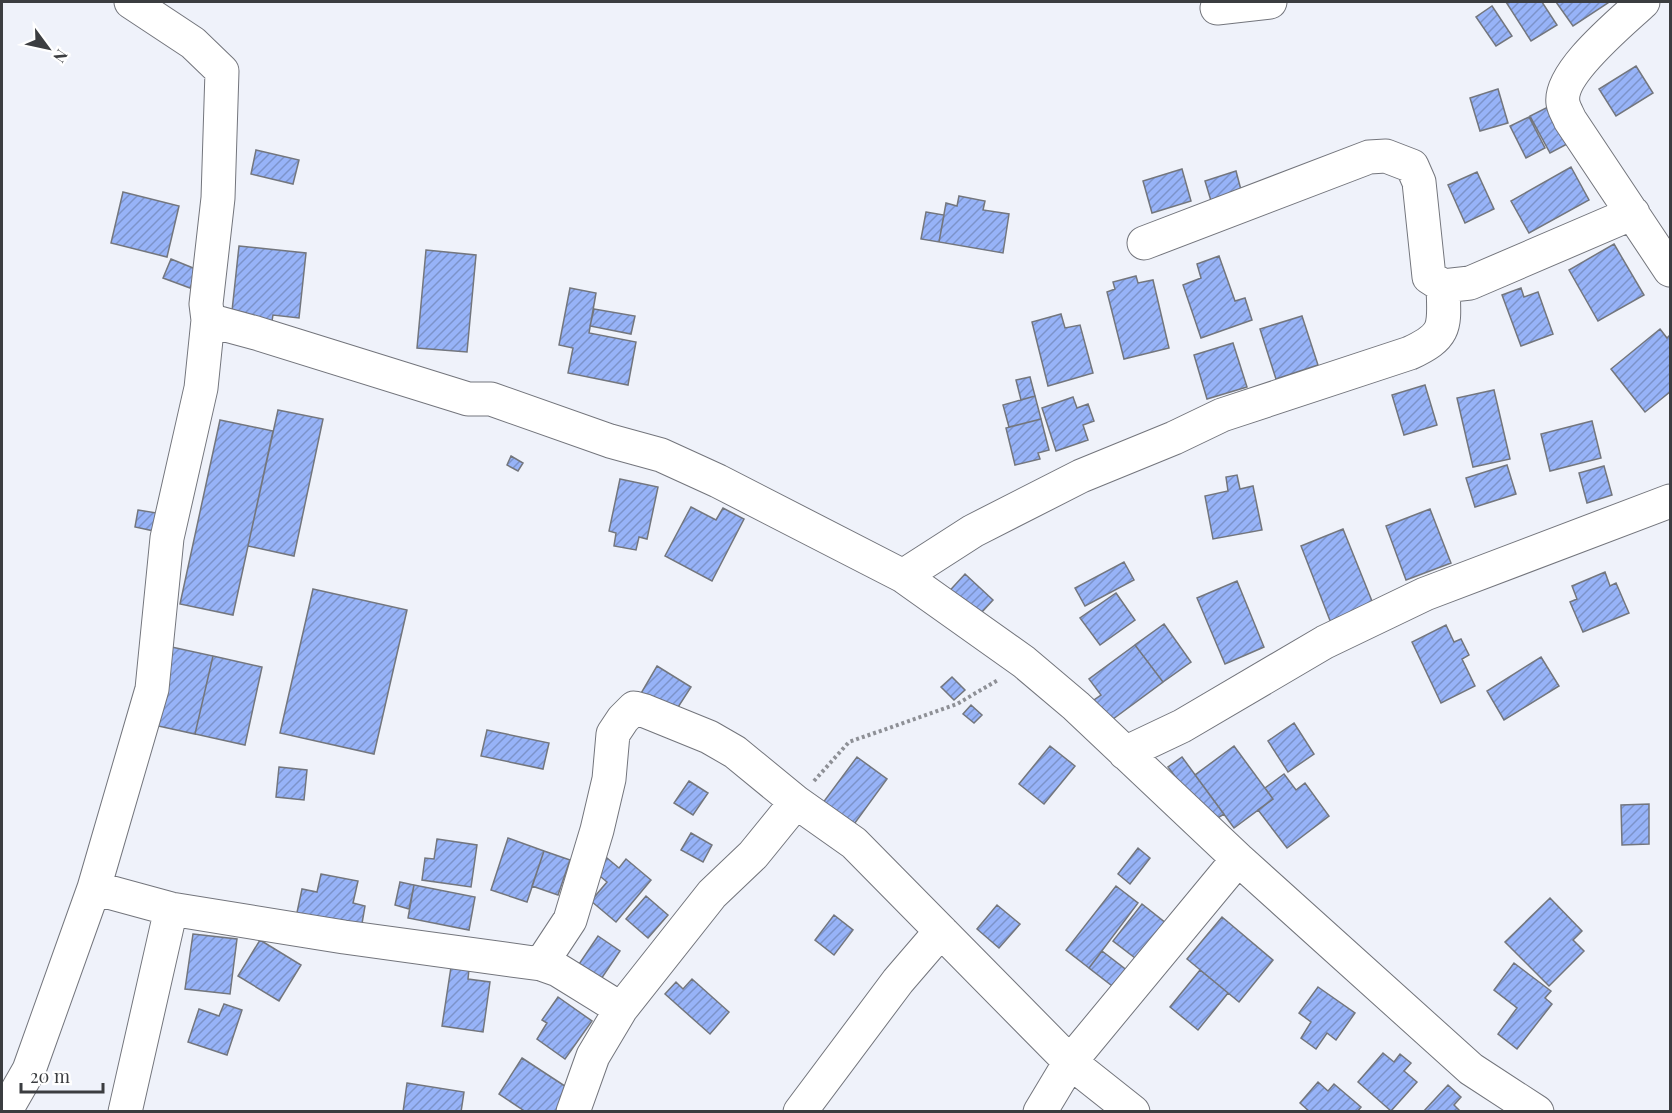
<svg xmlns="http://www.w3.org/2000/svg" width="1672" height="1113" viewBox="0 0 1672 1113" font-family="'Playfair Display',serif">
<defs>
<pattern id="building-hatch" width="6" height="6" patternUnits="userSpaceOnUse" patternTransform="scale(1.5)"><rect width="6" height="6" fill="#97b3f8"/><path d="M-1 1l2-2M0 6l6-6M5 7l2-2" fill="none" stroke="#7c93ca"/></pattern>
</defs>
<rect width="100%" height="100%" fill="#eff2fa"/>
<path fill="url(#building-hatch)" stroke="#73767d" stroke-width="1.5" d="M1506 2H1542L1557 25 1531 41Z
M1556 2H1607L1608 3 1573 26Z
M1492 6 1512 36 1496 46 1476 17Z
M1636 66 1653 93 1616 116 1599 89Z
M1498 89 1508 123 1480 131 1470 98Z
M1552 105 1571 142 1550 153 1530 116Z
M1529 117 1545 148 1526 158 1510 126Z
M256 150 299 160 293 184 251 174Z
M1571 167 1589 200 1529 233 1511 201Z
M1182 169 1191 201 1152 213 1143 181Z
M1236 171 1245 205 1215 214 1205 181Z
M1477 172 1494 209 1465 223 1448 185Z
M123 192 179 206 167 257 111 243Z
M959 196 985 201 983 210 1009 214 1003 253 939 242 946 203 957 206Z
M926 212 944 215 939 242 921 239Z
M1614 244 1644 295 1598 321 1569 270Z
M239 246 306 253 299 318 273 315 272 321 246 318V313L232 311Z
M426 250 476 255 467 352 417 348Z
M1219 256 1235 301 1245 298 1252 320 1201 338 1183 285 1201 278 1197 264Z
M171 259 198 270 190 288 163 278Z
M1136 276 1138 283 1153 280 1169 348 1124 359 1107 292 1115 289 1113 282Z
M570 288 596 293 589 333 636 342 628 385 568 373 573 348 559 345Z
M1521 288 1524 297 1538 292 1553 334 1521 346 1502 295Z
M594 309 635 316 631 334 590 326Z
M1061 314 1065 328 1080 325 1093 373 1048 386 1032 322Z
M1302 316 1318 365 1276 379 1260 329Z
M1660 329 1667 338 1670 335V392L1645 412 1611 369Z
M1233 343 1247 387 1207 399 1194 355Z
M1030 377 1035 396 1021 400 1016 380Z
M1425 385 1437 425 1404 435 1392 395Z
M1494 390 1510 459 1473 467 1457 398Z
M1035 396 1041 419 1009 427 1003 405Z
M1073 397 1077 408 1088 404 1094 421 1083 425 1088 440 1056 451 1042 408Z
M278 410 323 419 294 556 248 546Z
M1041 419 1049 450 1038 453 1040 459 1015 465 1006 428Z
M220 420 273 431 233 615 180 604Z
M1592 421 1601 458 1550 471 1541 434Z
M511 456 523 463 518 471 507 465Z
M1507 465 1516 494 1475 507 1466 478Z
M1604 466 1612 495 1587 503 1579 473Z
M1237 475 1240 489 1253 486 1262 530 1213 539 1205 496 1228 491 1226 477Z
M620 479 658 487 647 539 639 537 636 550 614 546 616 533 609 531Z
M691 507 716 520 723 508 744 519 712 581 665 556Z
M1430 509 1451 563 1406 580 1386 526Z
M138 510 157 513 154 531 135 527Z
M1343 529 1374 606 1331 623 1301 546Z
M1124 562 1134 580 1085 606 1075 588Z
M1605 572 1610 586 1616 583 1629 613 1583 632 1570 602 1577 599 1572 586Z
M965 574 993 600 971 624 943 598Z
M1237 581 1264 647 1225 664 1197 598Z
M313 589 407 610 374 754 280 733Z
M1116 593 1135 620 1100 645 1080 618Z
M1164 624 1191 662 1163 682 1135 645Z
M1446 625 1454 642 1461 639 1469 655 1462 659 1475 686 1441 703 1412 642Z
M1135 645 1163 682 1109 722 1094 700 1101 695 1089 679Z
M167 646 213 656 195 734 149 724Z
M213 656 262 667 245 745 195 734Z
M1541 657 1559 686 1504 720 1487 691Z
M657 666 691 687 673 715 640 695Z
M952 677 965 690 954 700 941 687Z
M971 705 982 715 974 723 963 714Z
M1294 723 1314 754 1288 772 1268 741Z
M487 730 549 743 543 769 481 756Z
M1050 746 1075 766 1044 804 1019 784Z
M1234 746 1273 799 1234 828 1195 775Z
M857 757 887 779 852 827 822 804Z
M1182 757 1224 814 1210 823 1168 767Z
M279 767 307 770 304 800 276 797Z
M1284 774 1296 790 1305 783 1329 816 1287 848 1258 810 1273 799 1265 788Z
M689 781 708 793 693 815 674 803Z
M1649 804V844L1622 845 1621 805Z
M691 833 712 845 703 862 681 850Z
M508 838 544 851 527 902 491 890Z
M437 839 477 845 471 887 422 880 425 858 434 859Z
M1138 848 1150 858 1130 884 1118 874Z
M544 851 570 860 558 895 532 886Z
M607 858 619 868 626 859 651 880 616 922 591 901 607 882 595 872Z
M321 874 358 881 353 903 365 906 360 935 295 922 302 889 317 892Z
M400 882 414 885 409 909 395 905Z
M414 885 475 897 469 930 408 918Z
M1116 886 1138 903 1089 968 1066 950Z
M646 896 668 915 648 938 626 919Z
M1550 898 1582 931 1573 940 1584 951 1549 986 1505 942Z
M1142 904 1167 924 1139 961 1113 941Z
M997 905 1020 924 999 948 977 929Z
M834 915 853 930 834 955 815 940Z
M1222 917 1273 960 1239 1002 1187 959Z
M193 934 237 939 230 994 185 989Z
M598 936 620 951 595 988 573 973Z
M260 940 301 965 279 1001 238 976Z
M1102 951 1133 975 1120 992 1089 968Z
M1514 963 1551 991 1545 998 1552 1004 1517 1049 1498 1034 1517 1008 1494 990Z
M451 967 469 969 468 979 490 982 483 1032 442 1026Z
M1200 970 1228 993 1198 1030 1170 1007Z
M692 979 729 1012 710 1034 665 994 676 982 683 989Z
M1318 987 1355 1013 1336 1040 1327 1033 1316 1049 1301 1038 1311 1022 1299 1013Z
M558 997 592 1021 565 1059 537 1039 547 1023 542 1020Z
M224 1004 242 1010 227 1055 188 1042 199 1009 219 1016Z
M1383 1053 1394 1062 1400 1054 1411 1063 1404 1071 1417 1082 1391 1111 1358 1082Z
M522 1058 571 1090 557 1112H526L499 1094Z
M1318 1082 1328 1091 1334 1084 1361 1107 1357 1112H1310L1300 1103Z
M407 1083 464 1092 461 1112H403Z
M1448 1085 1461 1097 1454 1105 1461 1112H1423Z"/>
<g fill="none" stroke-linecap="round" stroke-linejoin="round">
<defs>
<path id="minor" d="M1643 2C1623 21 1558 73 1563 103 1564 109 1568 115 1570 120L1670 270
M1217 8 1270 2
M1144 243 1369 157 1386 156 1412 166 1419 182 1429 277 1443 286 1470 283 1633 213
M208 320 256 333 468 399H491L610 441 661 455 718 481 903 576 1024 662 1076 706 1238 859 1471 1069 1537 1112
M903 576 973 531 1081 476 1174 438 1222 415 1410 353C1449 335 1444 325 1443 286
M1125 753 1182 726 1325 642 1425 594 1670 501
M94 888 171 909 344 937 541 964 558 970 621 1009
M541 964 570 920 597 830 609 779 613 734 623 719 634 708 645 711 709 737 735 752 796 802 854 843 1070 1062 1133 1112
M5 1112 29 1070 94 888 152 689 167 538 201 388 208 320 206 304 218 198 222 71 193 43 131 2
M125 1112 171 909
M573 1112 593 1056 621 1009 712 894 753 855 796 802
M800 1112 898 981 941 931
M1040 1112 1070 1062 1238 859"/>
</defs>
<use href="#minor" stroke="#73757c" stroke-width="35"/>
<path stroke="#8e9096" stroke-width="4" stroke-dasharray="3 3" stroke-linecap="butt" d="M814 781 849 742 957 704 998 680"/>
<use href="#minor" stroke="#fff" stroke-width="33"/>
</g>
<rect width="1672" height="1113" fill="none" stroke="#3b3d40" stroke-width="6"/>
<g transform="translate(48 48) rotate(123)" stroke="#ffffff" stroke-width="4.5" paint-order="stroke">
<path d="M0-4.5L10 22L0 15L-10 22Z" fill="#3b3d40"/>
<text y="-9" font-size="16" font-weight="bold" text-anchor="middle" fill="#3b3d40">N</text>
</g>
<path d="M21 1083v9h82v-9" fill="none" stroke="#3b3d40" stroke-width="3"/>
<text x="30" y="1083" font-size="18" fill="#3b3d40" stroke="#ffffff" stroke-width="4.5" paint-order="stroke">20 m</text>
</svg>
